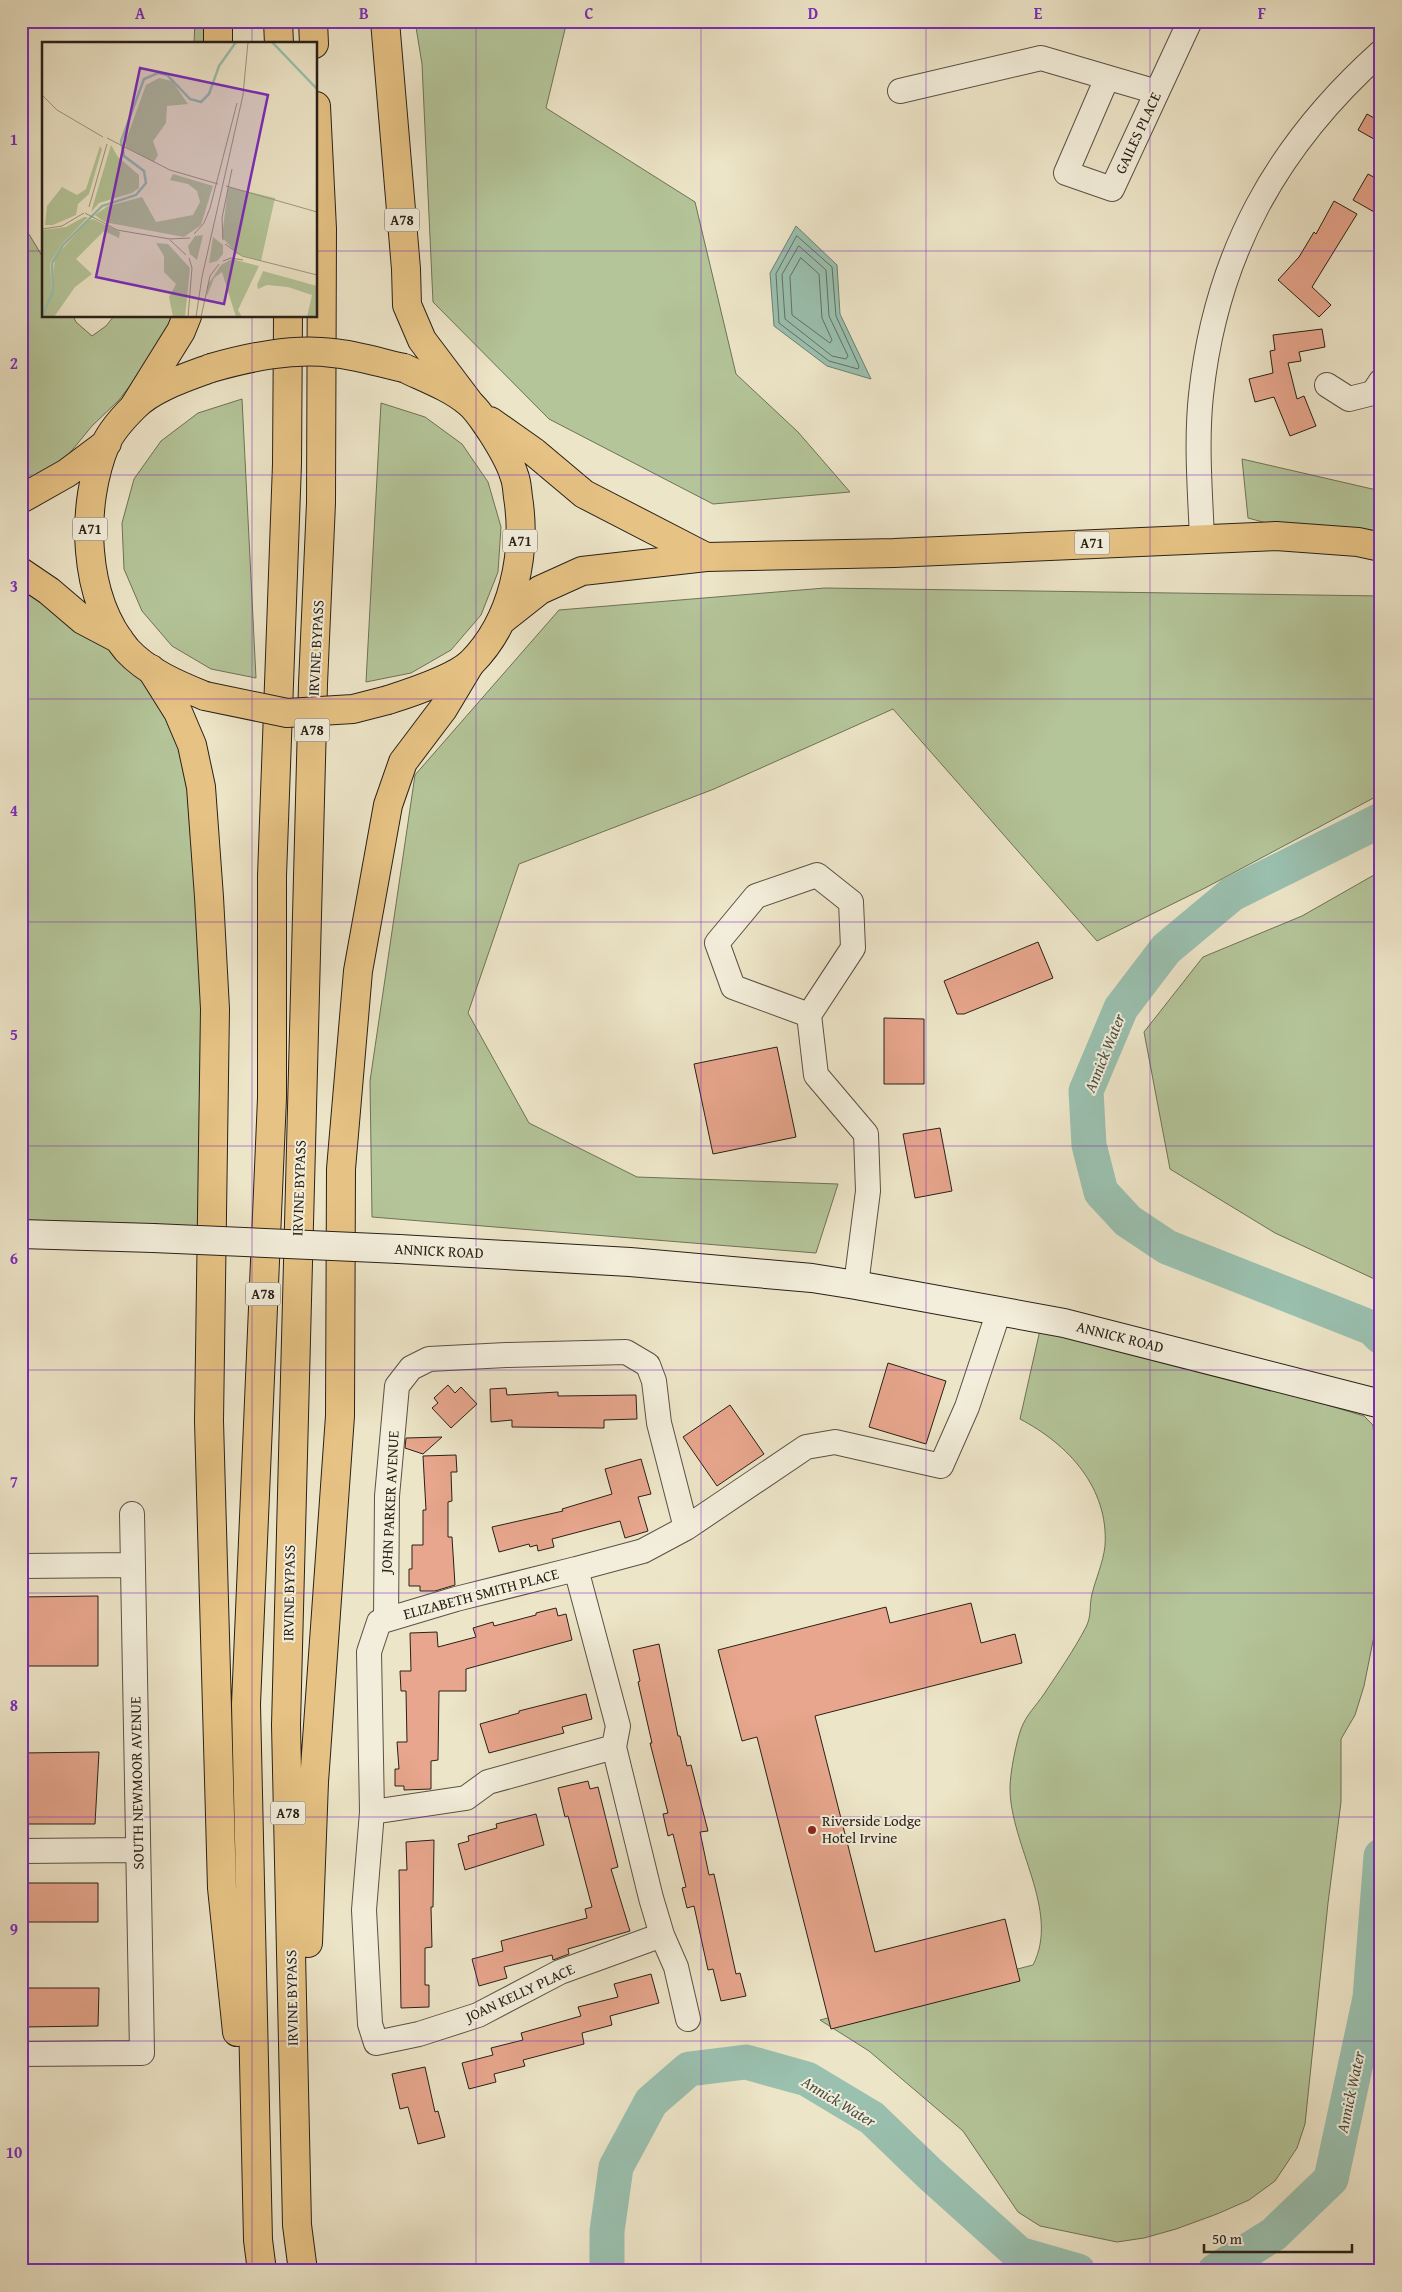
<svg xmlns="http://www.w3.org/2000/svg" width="1402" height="2292" viewBox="0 0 1402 2292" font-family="'Gentium Book Plus',serif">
<rect width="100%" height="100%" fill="#ede5c8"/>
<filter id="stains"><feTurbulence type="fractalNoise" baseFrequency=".004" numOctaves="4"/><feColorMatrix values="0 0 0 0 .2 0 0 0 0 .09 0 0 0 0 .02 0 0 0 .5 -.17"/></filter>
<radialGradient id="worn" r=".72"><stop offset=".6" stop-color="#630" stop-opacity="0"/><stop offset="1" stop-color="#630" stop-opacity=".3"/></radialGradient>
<path fill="#b4c599" stroke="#6e7258" d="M195 21H215V44H194Z
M415 21H567L546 108 695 202 736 374 798 432 850 492 713 504 549 419 433 302 422 64Z
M21 221 44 259V316H73L76 322 92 336 106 326 114 316H183L119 400 92 426 59 466 21 484Z
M242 399 256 678 211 669 172 646 142 611 124 569 122 523 134 479 161 441 198 413Z
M381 403 425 417 462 444 488 482 501 527 498 572 481 615 451 650 411 673 366 682Z
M1242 459 1381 491V549L1329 540 1248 518Z
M21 580 83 620 167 695 195 761 210 1240 21 1234Z
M825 588 1381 596V794L1205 888 1097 941 893 709 714 789 519 864 468 1013 529 1123 637 1177 838 1184 816 1253 372 1217 370 1081 415 775 559 610Z
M1381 871V1282L1275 1233 1170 1169 1144 1032 1203 957 1302 916Z
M1040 1330 1234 1377 1364 1416 1373 1425 1374 1438 1381 1454V1601L1364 1686 1355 1715 1341 1739V1802L1328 1903 1305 2124 1297 2148 1275 2181 1249 2200 1217 2214 1176 2229 1144 2238 1117 2242 1040 2226 1018 2212 963 2131 869 2051 820 2020 1033 1965C1061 1911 1010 1845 1010 1788 1010 1773 1016 1743 1021 1729 1026 1715 1036 1706 1044 1694 1058 1673 1074 1650 1086 1627 1092 1615 1089 1606 1092 1594 1096 1578 1103 1563 1105 1546 1109 1488 1068 1444 1020 1419Z"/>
<path fill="#9ac0af" stroke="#6d8073" d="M796 226 837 265 840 314 871 379 827 366 774 326 770 273Z"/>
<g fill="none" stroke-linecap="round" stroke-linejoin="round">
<path stroke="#627064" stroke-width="1" d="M797 236 832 267 836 316 859 366 858 369 829 361 779 323 776 274Z
M799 246 826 270 829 316 848 356 846 359 832 356 785 319 782 275Z
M801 258 819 274 822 318 832 340 830 343 792 315 790 277Z"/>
<path stroke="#9ac0af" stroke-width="35" d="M1381 820 1232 894 1166 949 1121 1008 1086 1091 1089 1145 1101 1192 1128 1221 1167 1247 1372 1328 1381 1337
M607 2271V2231L616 2167 651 2102 689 2069 746 2062 807 2079 872 2118 929 2173 1019 2254 1078 2271
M1215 2271 1274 2234 1331 2179 1370 1998 1381 1856"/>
</g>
<path fill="#e7a68d" stroke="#292018" d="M1367 114 1381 122V143L1358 130Z
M1368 174 1381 181V205L1376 213 1353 200Z
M1334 201 1357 214 1312 287 1331 305 1319 317 1278 280 1299 257 1314 232 1316 234Z
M1322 329 1325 347 1299 352 1301 361 1288 363 1297 399 1304 396 1316 426 1290 436 1274 397 1255 402 1249 379 1273 373 1270 351 1275 350 1273 335Z
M1038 942 1053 978 964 1014H957L944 981Z
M884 1018 924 1019V1084H884Z
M777 1047 796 1137 713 1154 694 1064Z
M940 1128 952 1191 915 1198 903 1134Z
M888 1363 946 1381 926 1444 869 1427Z
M448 1385 455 1393 461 1387 477 1404 451 1428 432 1408 438 1403 434 1398Z
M506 1388 507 1395 558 1392V1396L636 1395 637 1419 604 1420V1428L512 1427V1420L491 1422 490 1389Z
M730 1405 764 1454 717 1486 683 1437Z
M442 1437 423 1454 405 1448 406 1438Z
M456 1455 457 1472H451L452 1501 448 1502V1537H452L455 1585 435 1591H420V1586H409V1569H412V1545H423V1510H426L423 1456Z
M641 1459 651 1494 638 1497 648 1531 625 1538 620 1521 552 1539 554 1547 538 1551 537 1545 530 1547 529 1544 499 1552 492 1527 563 1511 562 1509 612 1494 605 1469Z
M98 1596V1666H21V1597Z
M971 1603 981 1643 1015 1634 1022 1663 815 1716 875 1952 1005 1919 1020 1981 831 2029 757 1737 742 1741 718 1650 886 1607 890 1623Z
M556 1608 558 1616 566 1614 572 1640 466 1669V1691H439L438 1760 431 1761V1789L404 1790V1786H395V1769H399L397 1742H407L406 1691H401L400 1671H411L410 1633 437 1632 438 1647 476 1637 473 1628 493 1622 494 1626 536 1615V1613Z
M659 1644 678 1736H680L687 1766 691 1765 708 1831 700 1832 709 1875 714 1874 736 1974 740 1973 746 1996 721 2001 713 1969 708 1970 694 1906 687 1908 682 1888 686 1887 673 1834 668 1836 663 1814 668 1813 650 1743H652L638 1682 640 1681 633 1650Z
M586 1694 592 1719 562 1727 564 1733 489 1753 480 1724 519 1713V1711Z
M99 1752 95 1824H21V1753Z
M588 1781 590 1789 598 1787 618 1867 611 1869 630 1931 568 1949 569 1954 553 1960 552 1955 504 1967 507 1978 479 1986 472 1959 503 1951 501 1941 587 1918 585 1909 592 1907 568 1816 565 1817 558 1788Z
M536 1814 544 1845 465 1870 458 1844 469 1841 468 1836 497 1828 496 1824Z
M434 1840 433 1907H431L432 1947 425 1948V1985H429V2007L401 2008 399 1870H407L406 1842Z
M21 1883H98V1922H21Z
M651 1974 659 2003 610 2016 612 2025 582 2033 584 2044 523 2060 525 2066 494 2074 496 2082 469 2089 462 2063 493 2055 491 2048 523 2040 521 2033 581 2016 578 2007 618 1997 614 1984Z
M21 1988H99L98 2026 21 2027Z
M425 2067 435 2112 438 2111 445 2137 418 2144 408 2107 400 2109 392 2074Z"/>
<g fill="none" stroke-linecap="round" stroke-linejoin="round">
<defs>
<path id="minor" d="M1107 78 1066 173 1112 189 1190 21
M900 91 1041 58 1157 92
M1327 385 1349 399 1373 393 1381 381
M1202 538C1200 491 1196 442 1201 395 1216 254 1277 145 1381 52
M809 1015 733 987 717 943 756 896 817 875 851 902 853 948 809 1015 816 1075 866 1134 868 1191 856 1285
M21 1566 133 1565
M576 1569 456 1599 379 1622 369 1652 372 1812 364 1910 370 2024 376 2043 419 2034 478 2015 560 1972 662 1935
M386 1620 387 1496 397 1386 411 1368 429 1359 506 1355 626 1352 648 1365 654 1381 659 1423 686 1528
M372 1812 466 1798 488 1782 614 1747
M21 1851 138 1850
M688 2019 676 1967 662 1935 651 1898 614 1747 618 1726 576 1569 643 1551 686 1528 806 1447 835 1442 941 1466 967 1407 999 1311
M21 2054 142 2053 132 1514"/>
<path id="secondary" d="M21 1234 153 1238
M399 1249 630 1262 812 1278 856 1285 1064 1323 1381 1404"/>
<path id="primary" d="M490 421 534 452 584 494 706 557
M21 499 67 473 107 443
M21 572 49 591 83 620 119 639
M502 620 540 590 582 571 706 557 894 553 1276 536 1358 542 1381 547
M205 696C178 685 147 672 127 650 82 597 80 505 106 443 112 430 124 417 134 407 152 388 187 377 211 368
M388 700C410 693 455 678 471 663 513 621 527 554 518 497 517 490 517 482 514 475 509 459 500 445 491 431 484 421 478 410 468 402 450 387 425 378 404 368"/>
<path id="trunk" d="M278 21 279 44
M313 21 314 44
M385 21 406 269 407 305 422 340 468 401
M218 44V21
M135 405 181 331 187 316
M151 669 178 712 192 745 201 787 209 897 215 1009 209 1421 222 1888 237 2032
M308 1943 314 1782 340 1416 341 1169 358 971 388 805 403 762 443 709 470 664
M262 2271 258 2240 246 1704 272 1098V876L287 464 288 316
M303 2271 297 2225 286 1725 313 684 321 503 322 229 316 106"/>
</defs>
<use href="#minor" stroke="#5a5144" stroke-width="26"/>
<use href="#secondary" stroke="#292018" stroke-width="30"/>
<use href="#primary" stroke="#292018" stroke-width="30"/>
<use href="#trunk" stroke="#292018" stroke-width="30"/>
<use href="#minor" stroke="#f3eedb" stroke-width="24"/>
<use href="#secondary" stroke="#f3eedb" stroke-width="28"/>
<use href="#primary" stroke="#e6c284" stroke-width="28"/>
<use href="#trunk" stroke="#e6c284" stroke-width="28"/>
<defs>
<path id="secondary-bridge" d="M153 1238 399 1249"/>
<path id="primary-bridge" d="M211 368C250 357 292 348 333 353 356 355 381 363 404 368
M205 696 287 713 353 709 388 700"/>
</defs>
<use href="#secondary-bridge" stroke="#292018" stroke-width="30" stroke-linecap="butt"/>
<use href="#primary-bridge" stroke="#292018" stroke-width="30" stroke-linecap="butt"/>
<use href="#secondary-bridge" stroke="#f3eedb" stroke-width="28"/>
<use href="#primary-bridge" stroke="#e6c284" stroke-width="28"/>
</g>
<path fill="none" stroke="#7b2cbf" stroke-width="1" stroke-opacity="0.55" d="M252 21V44M476 21V2271M701 21V2271M926 21V2271M1150 21V2271M21 251H44M316 251H1381M252 316V2271M21 475H1381M21 699H1381M21 922H1381M21 1146H1381M21 1370H1381M21 1593H1381M21 1817H1381M21 2041H1381"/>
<circle fill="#8f2418" stroke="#f3eedb" stroke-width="2" cx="812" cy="1830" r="5"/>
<g text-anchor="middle" stroke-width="4" stroke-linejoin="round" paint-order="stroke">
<g fill="#f3eedb" stroke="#665e52" stroke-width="1">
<rect x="384.5" y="208.5" width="35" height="23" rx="4"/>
<rect x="72.5" y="517.5" width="35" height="23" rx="4"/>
<rect x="502.5" y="529.5" width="35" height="23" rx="4"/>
<rect x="1074.5" y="531.5" width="35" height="23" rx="4"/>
<rect x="294.5" y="718.5" width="35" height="23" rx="4"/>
<rect x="245.5" y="1282.5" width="35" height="23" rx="4"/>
<rect x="270.5" y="1801.5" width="35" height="23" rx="4"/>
</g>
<g font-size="14" font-weight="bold" fill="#292018">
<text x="402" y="225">A78</text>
<text x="90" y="534">A71</text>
<text x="520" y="546">A71</text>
<text x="1092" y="548">A71</text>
<text x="312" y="735">A78</text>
<text x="263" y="1299">A78</text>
<text x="288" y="1818">A78</text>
</g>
<g font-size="15" fill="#292018" stroke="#f3eedb">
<text transform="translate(1138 133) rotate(-65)" y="5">GAILES PLACE</text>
<text transform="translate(316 648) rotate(-87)" y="5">IRVINE BYPASS</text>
<text transform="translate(299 1188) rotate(-88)" y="5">IRVINE BYPASS</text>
<text transform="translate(439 1251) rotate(3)" y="5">ANNICK ROAD</text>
<text transform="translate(1120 1337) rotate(14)" y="5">ANNICK ROAD</text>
<text transform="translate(390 1502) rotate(-87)" y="5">JOHN PARKER AVENUE</text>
<text transform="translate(289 1593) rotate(-89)" y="5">IRVINE BYPASS</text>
<text transform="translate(481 1594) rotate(-15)" y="5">ELIZABETH SMITH PLACE</text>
<text transform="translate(137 1783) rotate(-91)" y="5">SOUTH NEWMOOR AVENUE</text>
<text transform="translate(520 1993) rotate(-25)" y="5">JOAN KELLY PLACE</text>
<text transform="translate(292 1998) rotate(-91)" y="5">IRVINE BYPASS</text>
</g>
<g font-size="15" fill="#292018" stroke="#f3eedb" text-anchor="start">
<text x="822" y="1826">Riverside Lodge<tspan x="822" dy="17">Hotel Irvine</tspan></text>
</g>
<g font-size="16" font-style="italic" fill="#4b5045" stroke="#f3eedb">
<text transform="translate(1104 1053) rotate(-68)" y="6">Annick Water</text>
<text transform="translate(1350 2092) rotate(-78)" y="6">Annick Water</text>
<text transform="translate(839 2101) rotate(31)" y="6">Annick Water</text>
</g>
</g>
<g transform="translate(42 42)">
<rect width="275" height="275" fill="#ede5c8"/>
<path d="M117 36 130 39 146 62 125 64 124 81 111 99 116 113 112 120 84 105V98L104 43ZM69 103 76 115 97 133V146L90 151 57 161 49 170ZM58 104 60 107 47 152 36 162 34 173 11 183H3L5 164 20 145 35 153 44 147ZM131 132 171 144 159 183 142 195 62 180 53 173 66 164 100 155 114 180 151 173 158 160 155 149 146 142 128 138ZM186 145 233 156 219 219 195 212 180 195ZM42 175H46L20 202 8 221 10 250 13 215 46 179 51 177 78 190 77 196 62 189 34 217 50 232 33 245 12 275H1L7 260 0 272V188L24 185ZM161 193 155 218 148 212 146 204 153 194ZM171 195 181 203V212L175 219 167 221ZM114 201 126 202 148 226 143 275H131L127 255 134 242 122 230V214ZM190 217 217 224 196 268 200 275H194L180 230 172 236 165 254V244L179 223ZM221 229 275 244V275H265L270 253 246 245 225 243 216 247 215 243Z" fill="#b4c599"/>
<path fill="none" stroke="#9ac0af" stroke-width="2.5" d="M230 0 275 47M0 275 11 249 10 221 21 203 60 164 94 153 104 141 102 129 82 114 79 99 102 37 116 31 125 33 148 57 159 60 167 52 177 24 194 0"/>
<path fill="none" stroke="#9f9682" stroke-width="1" d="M0 53 15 68 61 95M65 96 128 128 176 142M184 144 275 170M47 165 65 102M43 171 75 188 128 197 148 196M0 187 20 184 42 171M152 192 162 181 168 166 195 61M128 198 144 213M181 198 180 176 190 127M183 202 200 214 275 233M181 219 189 216 201 218M146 275 150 226 147 216M154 275 160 235 201 53 206 0M159 275 168 234 177 222"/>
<path fill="#7b2cbf" fill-opacity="0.15" stroke="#7b2cbf" stroke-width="2.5" d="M98 26 226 53 182 262 54 235Z"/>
<rect width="275" height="275" fill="none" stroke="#292018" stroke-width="2.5"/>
</g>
<rect width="1402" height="2292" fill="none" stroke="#ede5c8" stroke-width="55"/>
<path d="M1204 2244v8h148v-8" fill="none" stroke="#292018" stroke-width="2.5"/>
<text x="1212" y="2244" font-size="15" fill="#292018" stroke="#f3eedb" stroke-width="4" paint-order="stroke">50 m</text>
<rect x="28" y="28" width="1346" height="2236" fill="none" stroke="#7b2cbf" stroke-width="2"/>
<g font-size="16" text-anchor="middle" font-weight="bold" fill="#7b2cbf">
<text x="140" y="19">A</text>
<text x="364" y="19">B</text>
<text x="589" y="19">C</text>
<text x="813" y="19">D</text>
<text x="1038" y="19">E</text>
<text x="1262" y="19">F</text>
<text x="14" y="145">1</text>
<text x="14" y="369">2</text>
<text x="14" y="592">3</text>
<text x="14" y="816">4</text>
<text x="14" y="1040">5</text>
<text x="14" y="1264">6</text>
<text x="14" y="1487">7</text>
<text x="14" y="1711">8</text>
<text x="14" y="1935">9</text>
<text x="14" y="2158">10</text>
</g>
<rect width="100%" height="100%" filter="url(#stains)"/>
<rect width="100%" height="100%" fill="url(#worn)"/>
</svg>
